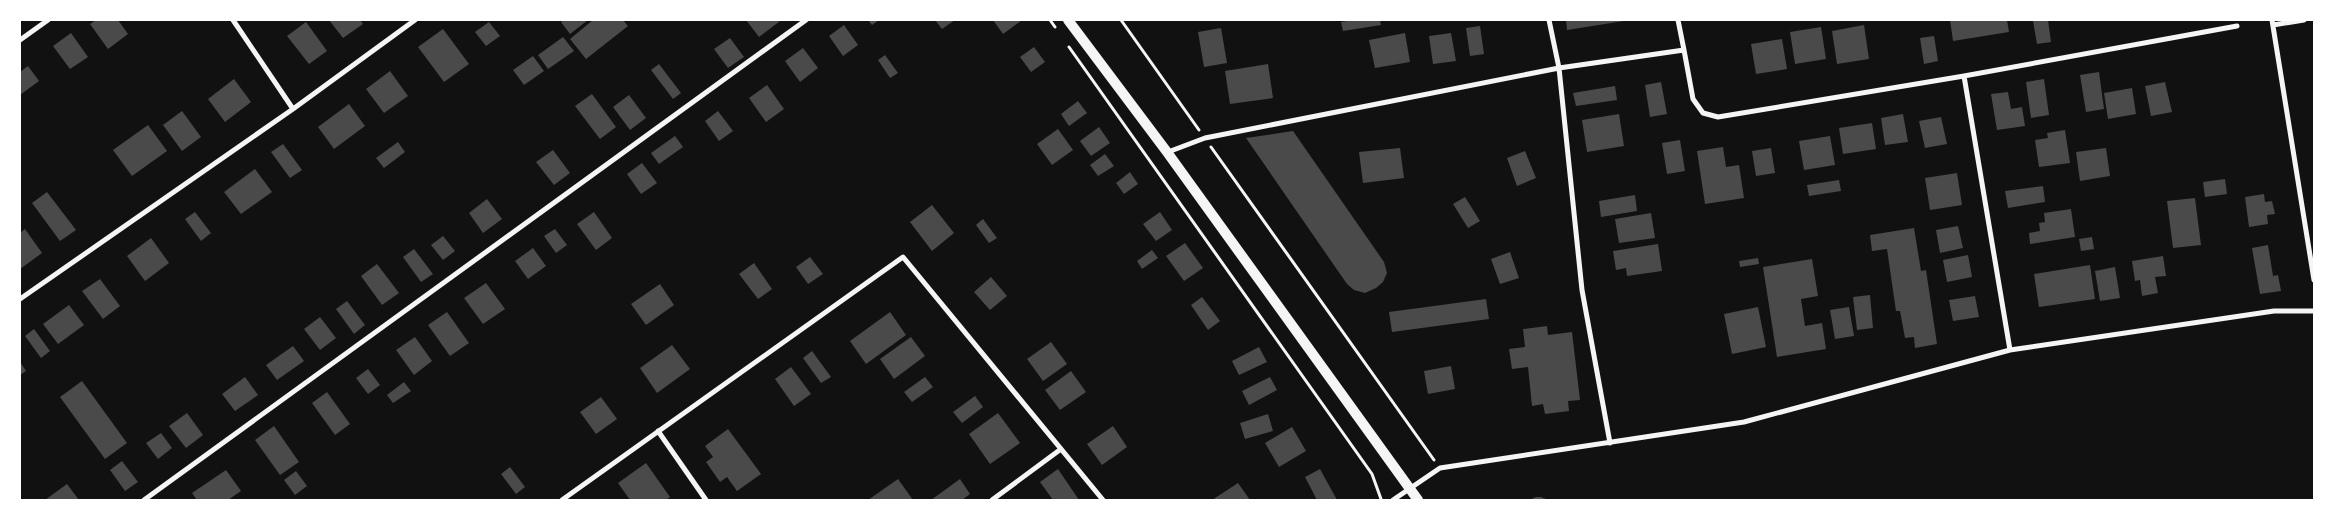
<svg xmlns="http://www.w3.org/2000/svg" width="2334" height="520" viewBox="0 0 2334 520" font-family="Rubik,sans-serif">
<rect width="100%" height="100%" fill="#111"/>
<path fill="#4a4a4a" d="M96 20H118L128 34 108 49 90 24Z
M329 20H360L363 24 343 38Z
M563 20H588L570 34 561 22Z
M593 20H623L628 26 586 59 570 39Z
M746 20H779L780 21 759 37Z
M868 20H879L872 25Z
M935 20H955L942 29Z
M993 20H1022L1003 34Z
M1353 20H1380L1381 25 1343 31 1341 22Z
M1566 20H1624V21L1567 30Z
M1950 20H2007L2009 32 1953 41Z
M2048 20 2051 42 2037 44 2033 21Z
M306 22 327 51 309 64 287 36Z
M489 22 500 36 486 46 475 32Z
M844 25 858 45 843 56 829 36Z
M1864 25 1869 59 1837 64 1832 31Z
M1480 26 1484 54 1470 56 1466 28Z
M1821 27 1826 59 1795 64 1790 32Z
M1221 28 1227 63 1204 67 1198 32Z
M443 29 469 64 444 82 418 47Z
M71 33 88 57 70 69 53 46Z
M1405 33 1410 62 1375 68 1369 40Z
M1451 33 1456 61 1433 64 1429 36Z
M1934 36 1938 61 1924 64 1920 38Z
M563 37 574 51 548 69 538 55Z
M730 38 744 57 728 68 714 49Z
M1782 39 1787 69 1756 74 1751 44Z
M1034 47 1045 62 1031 72 1020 57Z
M803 48 818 68 800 82 785 61Z
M885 55 898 73 890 78 878 60Z
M533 56 544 71 524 85 513 70Z
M659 64 681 93 673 99 651 70Z
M1268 64 1273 98 1230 104 1225 71Z
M28 66 39 81 20 95V72Z
M390 71 408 96 384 113 366 89Z
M2099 72 2104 109 2086 112 2080 75Z
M234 79 251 102 225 122 208 99Z
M2044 79 2049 115 2031 118 2026 82Z
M1661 82 1667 114 1650 117 1645 85Z
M2165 82 2172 112 2151 116 2145 86Z
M767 85 784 109 766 122 749 98Z
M1615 86 1617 100 1576 106 1573 93Z
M2132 88 2136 114 2108 119 2104 93Z
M2008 92 2011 109 2022 107 2025 126 1997 130 1991 94Z
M592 94 616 127 600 139 575 106Z
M629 95 646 118 630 130 613 107Z
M1078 101 1087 113 1069 126 1061 114Z
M349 104 365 126 334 149 318 127Z
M182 111 201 137 182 151 163 125Z
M718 111 733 131 719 141 705 121Z
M1619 114 1624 146 1587 152 1582 120Z
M1903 114 1908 142 1885 145 1881 118Z
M1941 117 1947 144 1925 148 1919 121Z
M1872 123 1876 149 1843 154 1839 128Z
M148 125 167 151 132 176 113 150Z
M1099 127 1110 143 1091 156 1080 141Z
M1058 129 1073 150 1052 165 1037 144Z
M2065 130 2070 163 2039 167 2035 140 2048 138 2047 133Z
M1293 131 1384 262 1387 273 1383 282 1376 288 1365 293 1354 290 1347 284 1246 138Z
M675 136 683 147 659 164 651 153Z
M1830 136 1835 165 1804 170 1799 141Z
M1680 140 1685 171 1667 174 1662 143Z
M398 142 405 152 384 168 376 158Z
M283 144 302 170 290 178 271 152Z
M1723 147 1726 167 1739 165 1744 198 1705 204 1697 151Z
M1400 148 1404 178 1363 183 1359 152Z
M1771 148 1775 173 1756 176 1752 151Z
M2106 148 2110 176 2080 181 2076 152Z
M553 150 570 173 554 185 536 162Z
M1525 151 1536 178 1517 186 1507 158Z
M1105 154 1114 166 1098 176 1090 165Z
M642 163 657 183 641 194 627 174Z
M255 169 272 192 241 214 224 192Z
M1130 172 1138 184 1124 194 1116 183Z
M1957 173 1962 205 1930 210 1925 178Z
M2225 179 2227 194 2205 197 2203 182Z
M1839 180 1841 191 1809 196 1807 185Z
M2043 186 2045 202 2008 208 2005 191Z
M47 192 76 230 60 241 32 203Z
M2264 194 2265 202 2272 201 2275 214 2267 215 2268 224 2249 227 2245 197Z
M1635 195 1637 211 1601 217 1599 201Z
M1465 197 1480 221 1468 228 1453 204Z
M2195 198 2201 245 2173 248 2167 201Z
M487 199 502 219 483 233 469 213Z
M932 205 954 233 932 251 910 222Z
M2071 209 2075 237 2030 244 2029 233 2040 231 2039 223 2045 222 2044 213Z
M195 212 211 233 201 241 185 219Z
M594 212 612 238 596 250 577 224Z
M1160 212 1172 230 1156 241 1143 224Z
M1651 213 1655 238 1619 243 1615 219Z
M983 219 997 238 989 243 976 225Z
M1958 226 1963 248 1940 253 1936 230Z
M1914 228 1921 271 1926 270 1937 344 1915 348 1914 337 1905 338 1900 311H1896L1887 249 1872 251 1870 235Z
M25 229 42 253 20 269V233Z
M555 229 567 245 556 253 544 236Z
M443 236 455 251 443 260 431 245Z
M2092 237 2094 249 2081 251 2079 239Z
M151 238 169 263 145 281 127 256Z
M1185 243 1203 268 1184 281 1166 256Z
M1658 244 1662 271 1627 276 1626 268 1616 270 1613 251Z
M2268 245 2273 276 2278 275 2281 291 2260 294 2252 248Z
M533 248 546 266 528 279 515 261Z
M414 249 433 274 421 282 403 257Z
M1152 250 1158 258 1142 269 1137 261Z
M1510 252 1519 278 1500 284 1491 259Z
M1968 255 1972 277 1947 282 1943 260Z
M2163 256 2166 276 2155 277 2158 293 2142 296 2140 280 2135 281 2132 261Z
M810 257 823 274 808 284 796 267Z
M1758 258 1759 264 1740 267 1739 261Z
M1812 259 1818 296 1801 299 1805 326 1822 323 1826 349 1777 357 1763 267Z
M754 263 772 289 758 299 739 274Z
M377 264 399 293 382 305 361 276Z
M2090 265 2095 299 2039 307 2034 274Z
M2115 267 2120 298 2100 301 2095 271Z
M991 277 1007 296 990 310 974 292Z
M100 279 120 306 103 319 82 291Z
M486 283 505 309 483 324 464 298Z
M660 284 674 305 646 325 631 304Z
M1870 295 1873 328 1857 330 1853 297Z
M1975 296 1979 317 1953 321 1949 300Z
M1202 297 1220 321 1208 330 1191 305Z
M1486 299 1489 319 1392 332 1389 312Z
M347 301 365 325 354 334 336 309Z
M69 305 84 325 58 344 43 324Z
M1758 307 1766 347 1732 354 1724 314Z
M1849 307 1854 336 1835 339 1830 310Z
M447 312 469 343 450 356 428 325Z
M890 312 906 335 866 364 850 341Z
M320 317 336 338 320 350 304 329Z
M1547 326 1548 335 1572 332 1580 400 1568 401 1569 411 1545 414 1543 404 1532 406 1528 367 1512 369 1509 349 1525 347 1523 329Z
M34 329 50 351 41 358 25 336Z
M415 337 432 361 414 375 396 350Z
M911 337 925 356 894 379 880 359Z
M1051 342 1067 364 1043 381 1027 359Z
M672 345 690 369 657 393 640 368Z
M293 346 304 361 277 380 266 365Z
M1259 347 1267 362 1239 375 1232 361Z
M812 351 831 377 821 383 803 358Z
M20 362 26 371 20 375Z
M1451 366 1455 389 1428 394 1424 371Z
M791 367 811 394 794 406 775 379Z
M368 369 380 385 368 394 356 378Z
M1071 371 1086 392 1060 410 1045 390Z
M245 377 258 395 235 411 222 394Z
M925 377 933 387 912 402 904 392Z
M1270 377 1277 390 1249 405 1242 391Z
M82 381 127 443 105 459 60 397Z
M404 382 411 391 393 403 387 395Z
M327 392 350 424 335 435 312 403Z
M975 396 983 407 962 423 953 412Z
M601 397 617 419 596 434 580 412Z
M187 413 203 435 186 448 169 426Z
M998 413 1020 443 990 464 969 434Z
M1268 414 1273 431 1245 439 1240 423Z
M274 426 299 462 280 475 255 440Z
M1113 426 1127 447 1102 465 1087 444Z
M1292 427 1306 451 1279 467 1265 443Z
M728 429 761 474 737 491 727 477 720 482 706 462 713 457 705 446Z
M161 433 172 448 158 459 146 443Z
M122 461 138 482 125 491 110 470Z
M646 463 670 497 666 500H630L618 483Z
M510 467 525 487 516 494 501 474Z
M1058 469 1079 500H1053L1040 482Z
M1320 469 1337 500H1317L1305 477Z
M226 470 241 491 228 500H197L192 493Z
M296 471 307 486 295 495 284 480Z
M898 479 913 500H868Z
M960 479 970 494 962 500H931Z
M1238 483 1250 500H1212Z
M67 484 79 500H45Z
M1536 497H1541L1548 500H1529Z"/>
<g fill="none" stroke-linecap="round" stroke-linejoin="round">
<path stroke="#f5f5f5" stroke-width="3" d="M1050 20 1055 27
M1121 20 1199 130
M1069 47 1372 474 1381 499
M1211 147 1434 460"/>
<path stroke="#f5f5f5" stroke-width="5" d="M233 20 293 109
M1549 20 1559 68 1582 290 1610 443
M1678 20 1684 50
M2272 20 2314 280
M2273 25 2304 20
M20 40 48 20
M1964 76 2010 350
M1168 152 1205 138 1559 68 1684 50 1693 99 1703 113 1718 117 1964 76 2237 26
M20 299 293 109 415 20
M658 431 706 500
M144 500 806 20
M562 500 903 257 1103 500
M992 500 1061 449
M1393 500 1440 468 1744 422 2010 350 2274 311H2314"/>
<path stroke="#f5f5f5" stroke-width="10" d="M1068 20 1167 152 1418 500"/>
</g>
<rect width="2334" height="520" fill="none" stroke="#ffffff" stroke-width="42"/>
</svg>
